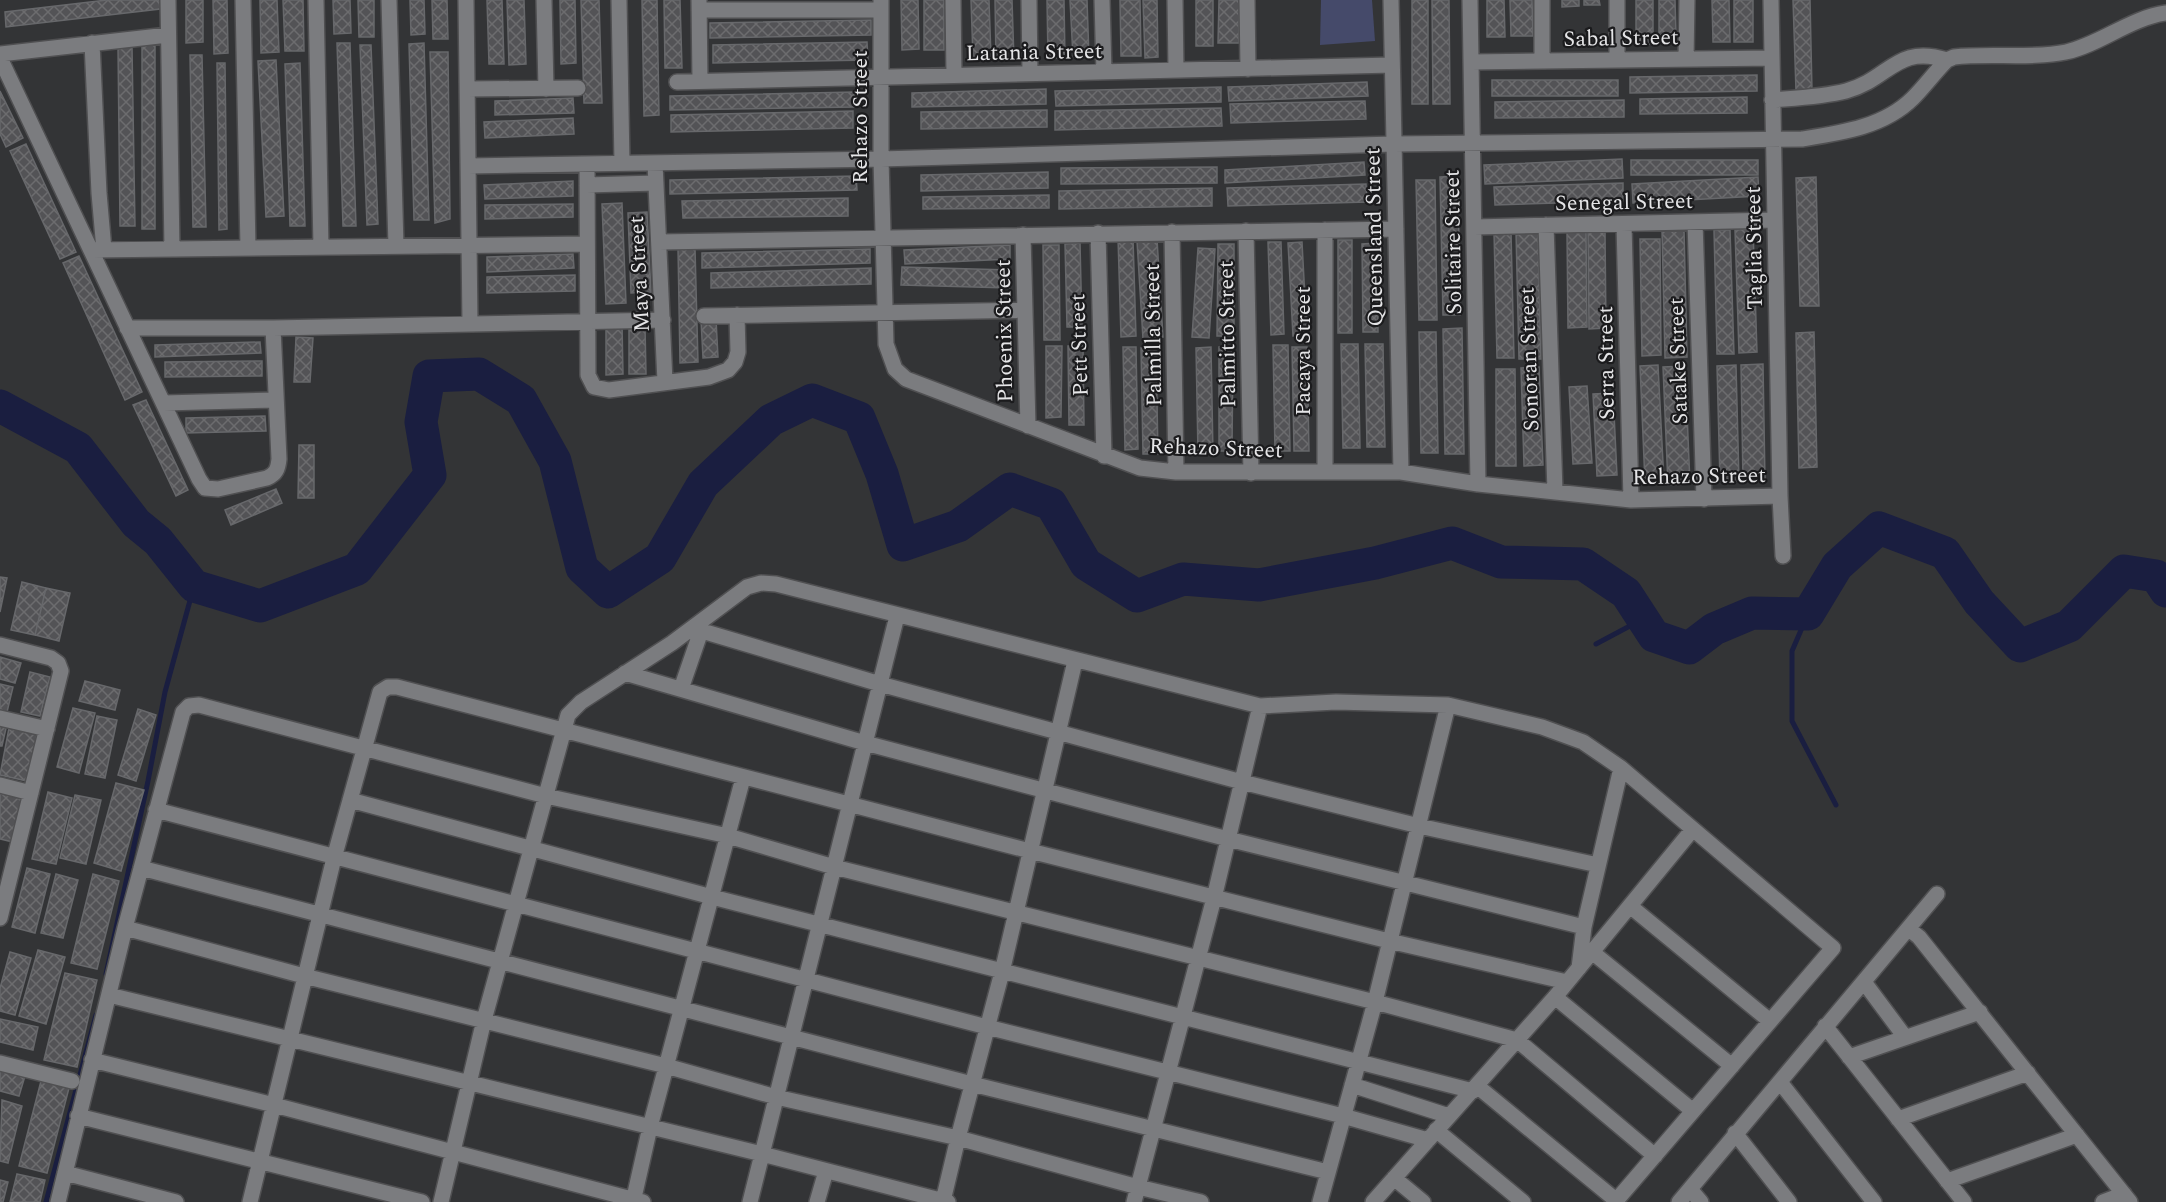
<svg xmlns="http://www.w3.org/2000/svg" width="2166" height="1202" viewBox="0 0 2166 1202" font-family="Spectral,serif">
<defs>
<pattern id="building-cross-hatch" width="8" height="8" patternUnits="userSpaceOnUse" patternTransform="scale(1.5)"><rect width="8" height="8" fill="#535356"/><path d="M0 0l8 8M0 8l8-8" fill="none" stroke="#6c6c6e"/></pattern>
</defs>
<rect width="100%" height="100%" fill="#333436"/>
<path fill="#454a6a" d="M1321 0H1372L1375 41 1320 45Z"/>
<g fill="none" stroke-linecap="round" stroke-linejoin="round">
<path stroke="#1a1e40" stroke-width="5" d="M1808 614 1792 651V721L1836 805
M1596 644 1643 619
M106 974 148 781 165 692 194 586
M46 1202 96 1015"/>
<path stroke="#1a1e40" stroke-width="33" d="M0 406 78 448 136 523 158 541 194 586 260 606 357 569 430 475 421 422 429 376 479 374 521 400 555 461 582 568 608 592 660 558 703 484 771 420 812 400 859 418 882 474 903 545 958 526 1010 489 1051 504 1086 564 1137 596 1183 579 1259 585 1375 563 1452 543 1501 562 1583 564 1626 593 1654 636 1689 648 1714 629 1752 613 1808 614 1837 566 1879 528 1945 553 1979 602 2020 646 2069 626 2124 571 2156 576 2166 591"/>
</g>
<path fill="url(#building-cross-hatch)" stroke="#67686b" stroke-width="1.5" d="M107 0H159L160 9 6 27 5 12Z
M186 0H203V42L186 43Z
M213 0H227L228 53 214 54Z
M260 0H277L279 52 261 53Z
M283 0H303L304 51H285Z
M333 0H350L351 33 334 34Z
M358 0H374V37H359Z
M410 0H424L425 34 411 35Z
M432 0H447L448 39H433Z
M487 0H502L504 64H489Z
M507 0H524L526 64 509 65Z
M560 0H575L576 63 561 64Z
M581 0H599L602 103H584Z
M642 0H657L659 115 644 116Z
M664 0H680L682 68H665Z
M901 0H918L919 49 902 50Z
M924 0H944V50H924Z
M971 0H989L991 57 973 58Z
M995 0H1012L1014 60H996Z
M1047 0H1064L1065 58H1048Z
M1070 0H1087L1089 57H1073Z
M1120 0H1140L1141 56H1121Z
M1143 0H1157L1158 57 1145 58Z
M1196 0H1213V46H1196Z
M1219 0H1239V43H1218Z
M1412 0H1428V104H1412Z
M1432 0H1449L1450 104H1433Z
M1487 0H1504L1505 37H1487Z
M1510 0H1532L1533 36H1511Z
M1562 0H1579V6L1562 7Z
M1584 0H1599L1600 5H1584Z
M1636 0H1653V44H1636Z
M1659 0H1675L1676 34 1659 35Z
M1712 0H1729L1730 42H1713Z
M1734 0H1753V42H1734Z
M1793 0H1810L1812 91H1796Z
M871 20V35L710 38V23Z
M867 42 868 60 713 63V45Z
M142 43H155V229H142Z
M337 43H350L356 226H343Z
M424 43 429 220H414L409 44Z
M360 45H371L378 224 367 225Z
M118 47H132L135 226H120Z
M430 52H448L450 219 435 223Z
M190 55H202L206 227H193Z
M276 60 284 216 266 217 258 61Z
M217 63H225L227 229 219 230Z
M300 63 305 226H290L285 64Z
M1757 75V91L1630 93V77Z
M1492 80H1618V96H1492Z
M1367 82 1368 96 1229 101 1228 87Z
M1221 87V102L1056 106 1055 91Z
M1046 89V104L912 107V93Z
M0 91 23 138 6 147 0 134Z
M854 92V107L670 110V96Z
M1747 97V113L1640 114V99Z
M573 98 574 113 495 115V101Z
M1624 100V117L1495 118V102Z
M1365 101 1366 119 1231 123 1230 104Z
M1221 108 1222 126 1055 130V111Z
M1047 110V127L921 129V112Z
M853 111V128L671 132V115Z
M573 118 574 134 485 138 484 122Z
M26 144 76 252 60 259 10 151Z
M1622 159 1623 178 1485 184 1484 165Z
M1631 160H1758V175H1631Z
M1364 162 1365 175 1225 183V170Z
M1217 167V183L1061 184V168Z
M1048 172V188L921 191V175Z
M856 176 857 190 670 194V180Z
M1458 176 1460 315H1443L1440 177Z
M1758 177 1759 196 1633 203 1632 184Z
M1816 177 1819 306H1800L1796 178Z
M1416 180H1435L1437 320H1419Z
M573 181V196L485 199 484 185Z
M1623 183V201L1495 205 1494 187Z
M1366 184 1367 202 1228 206 1227 188Z
M1212 188V206L1059 209V191Z
M1049 195V208L923 209V197Z
M848 198V216L683 218 682 201Z
M622 203 626 303 606 304 602 204Z
M573 204V217L485 219V205Z
M647 212 651 292 631 293 628 213Z
M1684 229 1687 357 1665 358 1662 230Z
M1753 229 1757 352 1739 353 1735 230Z
M1714 230H1730L1734 354H1717Z
M1586 231 1587 327 1568 328 1567 232Z
M1588 231H1605L1606 328 1589 329Z
M1494 232H1511L1514 358H1497Z
M1516 232H1538L1541 359H1519Z
M1118 238H1133L1136 336 1121 337Z
M1157 239 1163 337 1143 339 1137 241Z
M1640 239H1660L1661 355 1642 356Z
M1338 240H1352V333H1338Z
M1268 242H1281L1284 334 1271 335Z
M1302 242 1307 336H1293L1288 243Z
M1080 243 1082 327H1067L1065 244Z
M1377 243 1378 332H1363L1362 244Z
M1218 244H1234V336H1217Z
M1010 245V259L905 264 904 250Z
M1043 245H1059L1060 340H1044Z
M678 248H695L698 362 680 363Z
M1198 248 1215 249 1209 338 1192 337Z
M870 249V263L702 268V253Z
M573 254 574 268 487 272V257Z
M79 256 142 392 125 400 63 263Z
M902 267 1010 270 1009 288 901 285Z
M871 268V284L711 288V273Z
M575 275V291L487 293V277Z
M716 319 718 357 703 358 701 320Z
M622 324 623 374 606 375V325Z
M629 326H645L646 374H629Z
M1462 328 1464 454H1445L1443 329Z
M1419 332H1436L1438 453H1421Z
M1814 332 1817 467 1799 468 1796 333Z
M296 337 313 338 310 382H294Z
M260 342 261 353 155 357V345Z
M1341 344H1358L1360 448H1343Z
M1365 344H1383L1385 447H1367Z
M1273 345H1288L1290 451H1275Z
M1046 346H1062L1061 417 1046 418Z
M1068 346H1083L1084 425H1069Z
M1123 347H1136L1138 449 1125 450Z
M1211 347 1213 453H1198L1196 348Z
M1219 347H1233L1232 451H1219Z
M1292 347H1307L1309 451H1294Z
M1141 348H1156L1158 454H1143Z
M262 361V376L165 377V362Z
M1763 364 1765 481H1743L1741 365Z
M1658 365 1664 482 1645 483 1640 366Z
M1736 365 1739 481H1720L1717 366Z
M1685 366 1690 484 1668 485 1663 367Z
M1539 367 1543 465 1524 466 1521 368Z
M1496 369H1515L1516 466H1496Z
M1587 386 1592 463 1573 464 1569 387Z
M1613 393 1617 475 1597 476 1593 394Z
M146 400 188 490 176 496 133 405Z
M265 416 266 431 186 433V418Z
M299 445H314V498H298Z
M276 489 282 503 231 525 225 510Z
M0 577 7 578 0 612Z
M22 582 46 588 35 635 11 630Z
M46 588 70 593 59 641 35 635Z
M0 657 21 663 15 683 0 679Z
M30 672 50 677 40 716 21 712Z
M85 681 120 690 115 710 79 701Z
M0 684 13 687 7 712 0 710Z
M73 708 95 713 79 773 57 767Z
M138 709 156 715 136 781 118 775Z
M97 716 117 720 105 778 85 774Z
M0 723 7 724 2 746H0Z
M9 728 37 734 27 781 0 775Z
M116 783 144 790 121 871 94 863Z
M48 792 72 798 56 864 32 859Z
M0 793 24 799 13 842 0 839Z
M75 795 101 800 86 864 60 858Z
M27 868 50 874 35 933 12 927Z
M56 874 78 880 63 938 41 933Z
M93 874 119 881 97 969 71 963Z
M38 950 65 957 46 1024 19 1016Z
M10 952 31 958 15 1015 0 1011V988Z
M65 973 97 980 77 1067 44 1060Z
M0 1019 38 1027 33 1050 0 1042Z
M0 1069 25 1076 19 1096 0 1091Z
M41 1081 69 1088 47 1173 19 1166Z
M2 1100 22 1106 8 1163 0 1161Z
M17 1174 45 1180 40 1202H10Z
M0 1180 8 1182 3 1202H0Z"/>
<g fill="none" stroke-linecap="round" stroke-linejoin="round">
<defs>
<path id="street" d="M168 0 172 249
M243 0 248 248
M316 0 321 247
M389 0 396 246
M466 0 470 323
M544 0 546 89
M619 0 622 163
M699 0 700 81
M881 0V159L886 344 895 369 906 379 1140 468 1176 472H1401L1478 484 1631 500 1780 496
M953 0 954 75
M1029 0 1030 74
M1102 0 1104 72
M1175 0 1176 70
M1247 0 1248 69
M1391 0 1401 472
M1470 0 1478 484
M1771 0 1780 496 1783 556
M699 10H881
M92 43 99 193 104 250
M0 54 168 35
M0 58 199 479 205 488 218 489 267 478C276 474 278 469 279 459L273 328
M1686 59 1687 0
M1617 60V0
M1542 61V0
M1471 62 1772 58
M677 82 1392 65
M467 89 578 88
M1772 100C1797 98 1822 97 1846 91 1890 79 1896 44 1947 60
M655 163 665 382
M587 164 588 375 594 387 609 390 709 377 728 370 735 362 738 352 737 315
M468 166 881 159 1394 144 1802 139C1841 133 1884 127 1913 98 1925 86 1935 72 1947 60L1954 57C1989 53 2032 59 2066 52 2101 44 2130 18 2166 13
M587 185 656 183
M1695 222 1704 499
M1624 224 1631 500
M1546 225 1555 491
M1474 227 1775 220
M1246 231 1251 473
M1172 232 1176 472
M1098 233 1104 456
M1023 235 1028 426
M659 242 1396 229
M92 250 587 244
M704 316 1025 310
M127 328H273L663 320
M164 403 276 400
M1325 471V230
M692 628 880 684 1242 782 1419 826 1598 865
M0 645 51 658 58 663 61 671 0 918
M625 673 865 743 1228 839 1584 927
M681 689 701 631
M0 718 47 729
M0 785 31 793
M350 800 712 897 1473 1091
M156 810 987 1027 1343 1116 1428 1140
M141 868 972 1084 1328 1172
M1630 906 1770 1021
M125 928 304 976 666 1066 776 1097 958 1138 1138 1187 1201 1202
M1909 929 1919 937 2130 1202
M1592 952 1732 1066
M1579 968 1584 927 1621 768
M1864 982 1905 1037
M109 995 762 1154 948 1202
M1555 997 1693 1111
M1825 1026 1964 1202
M1849 1057 1980 1012
M92 1060 274 1105 643 1202
M0 1063 72 1081
M1780 1082 1874 1202
M1352 1085 1449 1116
M1477 1086 1617 1201
M78 1116 422 1202
M1898 1119 2028 1073
M1436 1130 1523 1202
M1735 1133 1789 1202
M65 1173 176 1202
M1394 1178 1423 1202
M1947 1181 2077 1135
M1690 1189 1701 1202
M943 1201 958 1138 1002 972 1075 661
M58 1202 125 928 183 712 189 706 199 705 546 796 728 836 834 867 1375 1002 1517 1040 1655 1156
M250 1202 334 858 380 692 388 687H397L1030 851 1389 941 1567 982
M441 1202 484 1020 568 715 581 702 672 643 747 587 761 583 776 584 1260 706 1336 702 1448 705 1542 727 1583 742 1621 768 1833 948 1615 1202
M633 1202 650 1127 743 778
M750 1202 897 616
M817 1202 826 1171
M1134 1202 1214 898 1260 706
M1320 1202 1375 1002 1448 705
M1373 1202 1555 997 1693 829
M1679 1202 1937 894
M2103 1202 2124 1194"/>
</defs>
<use href="#street" stroke="#505052" stroke-width="18"/>
<use href="#street" stroke="#7b7c7f" stroke-width="15"/>
</g>
<g text-anchor="middle" stroke-width="4.5" stroke-linejoin="round" paint-order="stroke">
<g font-size="22" fill="#e5e5e7" stroke="#1b1b1d">
<text transform="translate(1621 37) rotate(-1)" y="8">Sabal Street</text>
<text transform="translate(1034 51) rotate(-1)" y="8">Latania Street</text>
<text transform="translate(859 117) rotate(-90)" y="8">Rehazo Street</text>
<text transform="translate(1624 201) rotate(-1)" y="8">Senegal Street</text>
<text transform="translate(1373 237) rotate(-91)" y="8">Queensland Street</text>
<text transform="translate(1452 242) rotate(-91)" y="8">Solitaire Street</text>
<text transform="translate(1753 248) rotate(-91)" y="8">Taglia Street</text>
<text transform="translate(638 274) rotate(-93)" y="8">Maya Street</text>
<text transform="translate(1003 331) rotate(-91)" y="8">Phoenix Street</text>
<text transform="translate(1226 334) rotate(-91)" y="8">Palmitto Street</text>
<text transform="translate(1152 335) rotate(-91)" y="8">Palmilla Street</text>
<text transform="translate(1078 345) rotate(-92)" y="8">Pett Street</text>
<text transform="translate(1302 351) rotate(-90)" y="8">Pacaya Street</text>
<text transform="translate(1528 359) rotate(-92)" y="8">Sonoran Street</text>
<text transform="translate(1677 361) rotate(-92)" y="8">Satake Street</text>
<text transform="translate(1605 363) rotate(-91)" y="8">Serra Street</text>
<text transform="translate(1216 447) rotate(2)" y="8">Rehazo Street</text>
<text transform="translate(1699 475) rotate(-1)" y="8">Rehazo Street</text>
</g>
</g>
</svg>
